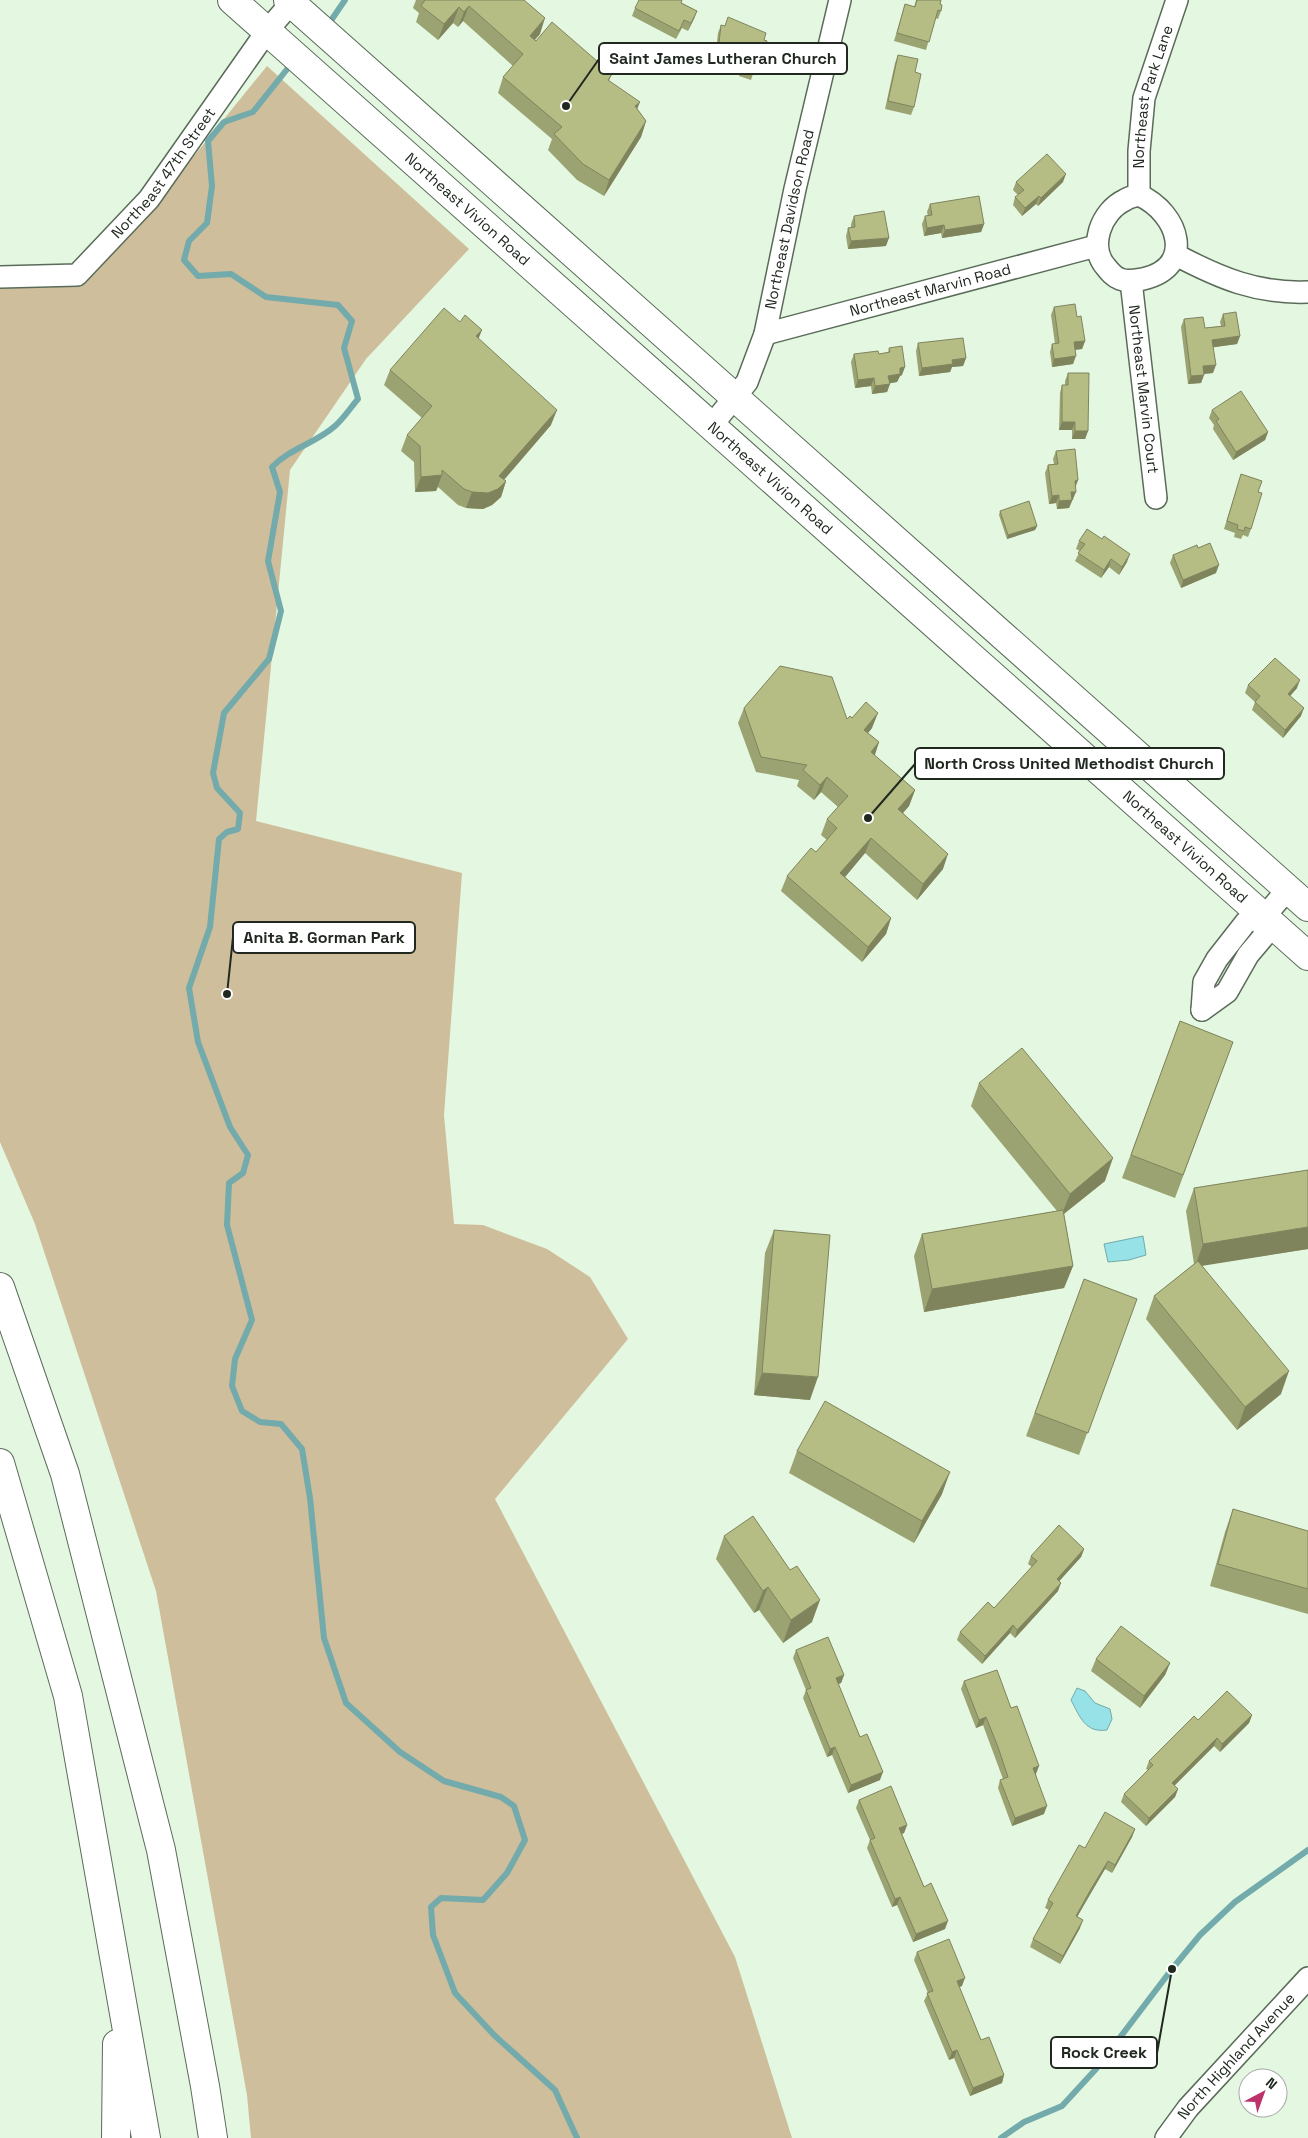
<svg xmlns="http://www.w3.org/2000/svg" width="1308" height="2138" viewBox="0 0 1308 2138" font-family="'Space Grotesk',sans-serif">
<rect width="100%" height="100%" fill="#e3f7e1"/>
<path fill="#cebe9b" d="M267 66 469 249 366 359 290 470 256 821 462 873 444 1115 454 1224 483 1225 547 1249 590 1277 628 1339 495 1499 735 1957 792 2138H251L247 2095 156 1591 35 1224 0 1142V277L77 275 149 199 194 156Z"/>
<path fill="#96e2e7" stroke="#73aaab" d="M1143 1236 1146 1255 1129 1260 1108 1262 1104 1244Z
M1077 1688 1085 1691 1095 1703 1110 1709 1112 1719 1107 1730C1085 1733 1080 1717 1071 1700Z"/>
<g fill="none" stroke-linecap="round" stroke-linejoin="round">
<path stroke="#73aaab" stroke-width="6" d="M332 19 345 0
M288 68 253 112 224 122 208 141 212 186 207 223 189 241 184 260 198 276 231 274 266 297 338 305 352 321 344 348 358 399C351 407 344 418 335 426 316 443 289 449 272 467L280 492 268 561 281 611 269 659 224 713 213 773 217 788 240 813 238 829 227 832 219 839 210 927 189 988 198 1042 230 1127 248 1155 243 1173 229 1183 227 1225 252 1320 235 1359 232 1386 242 1411 260 1422 281 1424 302 1449 310 1498 324 1638 346 1703 400 1752 444 1781 501 1797 514 1806 525 1840 507 1873 483 1900 441 1898 431 1907 433 1935 455 1993 494 2035 555 2090 577 2138
M1001 2138 1024 2122 1062 2106 1096 2069 1172 1969 1200 1935 1235 1902 1308 1850"/>
<defs>
<g id="minor">
<path d="M1139 195C1179 213 1196 267 1143 279 1136 280 1127 282 1120 279 1114 277 1110 272 1106 267 1088 247 1101 211 1125 200 1129 197 1135 196 1139 195Z"/>
<path id="s1" d="M1139 195V151L1144 98 1177 0"/>
<path d="M1176 255C1220 278 1257 294 1308 292"/>
<path id="s2" d="M0 277 77 275 149 199 267 31 291 3"/>
<path id="s3" d="M1131 281 1156 498"/>
<path id="s4" d="M765 334 1096 246"/>
<path id="s5" d="M712 425 747 382 765 334 795 189 840 0"/>
<path d="M1202 1010 1227 992 1248 955 1264 936V917L1288 889"/>
<path d="M1202 1010 1204 982 1217 959 1246 922 1264 917"/>
<path id="s6" d="M1166 2138 1188 2108 1308 1978"/>
</g>
<g id="major">
<path id="s7" d="M232 0 1308 956"/>
<path d="M288 0 1308 907"/>
</g>
<path id="highway" d="M0 1287 65 1474 161 1850 205 2086 213 2138
M0 1463 68 1696 146 2138
M116 2138 117 2044"/>
</defs>
<use href="#minor" stroke="#5a6c59" stroke-width="24"/>
<use href="#major" stroke="#5a6c59" stroke-width="30"/>
<use href="#highway" stroke="#5a6c59" stroke-width="30"/>
<use href="#minor" stroke="#fff" stroke-width="21"/>
<use href="#major" stroke="#fff" stroke-width="28"/>
<use href="#highway" stroke="#fff" stroke-width="28"/>
</g>
<path fill="#9ca372" d="M416 0H524L540 34 535 40 536 41 612 74 609 81 637 109 646 121 641 137 604 196 577 180 548 150 552 139 498 93 503 77 513 66 463 21 458 27 453 23 438 40 416 22 419 13 413 8Z
M916 0H941L940 4 941 11 938 19 935 18 926 50 894 41 905 4 914 7Z
M682 3 697 11 688 31 682 28 676 39 632 16 635 8Z
M721 25 767 41 762 56 759 55 751 80 739 76 744 61 716 51 718 33Z
M898 55 915 72 914 107 911 115 885 109 895 63Z
M1016 182H1063L1038 206 1036 204 1022 216 1013 205 1015 197 1018 195 1013 190Z
M930 204 984 224 981 232 942 238 941 233 924 236 922 224 925 216H928L927 212Z
M854 216 886 246 848 249 846 236 848 228 851 227V224Z
M1054 307 1077 317 1085 341 1082 349 1075 350 1073 364 1052 367 1050 352 1052 344H1055L1051 315Z
M1223 314 1240 336 1237 344 1213 347V373L1204 374 1201 383 1188 384 1181 327 1184 319 1205 328 1221 326 1220 322Z
M478 339 551 425 504 480 506 481 501 497 492 505 483 509 466 508 458 505 438 487 436 491 415 492 414 462 401 451 407 435 422 418 384 385 390 370Z
M918 343 966 358 963 366 952 367 950 372 919 376 916 351Z
M889 348 902 375 900 376 897 382 890 383 887 392 872 394 871 386 855 388 851 362 854 354H879L888 353Z
M1068 373 1088 431 1085 439H1072V430H1059L1060 393 1062 385H1065V381Z
M1212 410 1268 432 1265 440 1233 460 1213 429 1214 425 1209 418Z
M1056 451 1078 480 1075 488 1073 500H1072L1069 508 1057 509 1056 503 1049 504 1045 473 1048 465 1054 464 1053 459Z
M1241 474 1258 492 1251 529 1248 537 1243 535 1241 539 1234 537 1235 533 1224 529Z
M1000 511 1037 526 1035 530 1007 539 999 515Z
M1079 541 1127 562 1119 575 1109 567 1101 578 1075 561 1080 551 1076 549Z
M1198 548 1216 573 1181 588 1170 563 1173 555Z
M1248 685 1297 688 1290 696 1301 716 1283 738 1252 710 1255 702 1245 693Z
M744 708 847 719 852 718 872 728 868 733 879 742 874 755 915 790 909 806 903 813 943 869 917 900 865 853 845 877 891 918 886 934 862 962 781 891 787 876 816 852 827 840 821 835 827 819 838 807 821 792 814 800 797 786 799 780 756 772 738 723Z
M1180 1021 1233 1042 1175 1198 1122 1178Z
M979 1083 1105 1181 1064 1214 1073 1266 1064 1288 924 1312 914 1256 922 1234 1057 1211 971 1106Z
M1308 1170V1249L1202 1265 1281 1394 1237 1430 1146 1319 1154 1296 1194 1264 1186 1211 1194 1188Z
M774 1230 810 1400 754 1395 765 1253Z
M1084 1279 1137 1299 1079 1455 1026 1436Z
M797 1451 942 1494 914 1543 789 1473Z
M1233 1509 1308 1531V1614L1210 1586 1225 1532Z
M724 1536 812 1622 783 1643 759 1610 754 1613 716 1559Z
M1084 1549 1081 1557 1059 1581 1058 1591 1015 1638 1010 1633 982 1664 957 1640 960 1632 994 1608 1032 1567 1028 1564 1031 1556Z
M796 1650 844 1675 841 1683 838 1684 860 1737 880 1780 848 1793 832 1755 827 1757 803 1698 806 1690 793 1658Z
M1096 1659 1170 1663 1165 1675 1140 1708 1091 1671Z
M964 1681 1036 1774 1044 1814 1012 1826 998 1788 1000 1780 1003 1779 983 1725 976 1728 961 1689Z
M1252 1715 1249 1723 1220 1752 1214 1746 1174 1786 1178 1789 1175 1797 1146 1826 1121 1802 1124 1794 1148 1770 1146 1769 1149 1761 1198 1720Z
M859 1800 907 1825 904 1833 902 1834 924 1887 945 1929 913 1942 897 1905 892 1907 867 1848 870 1840 856 1808Z
M1135 1829 1132 1837 1112 1873 1105 1869 1088 1897 1077 1917 1080 1928 1060 1964 1030 1947 1033 1939 1049 1910 1045 1908 1048 1900 1085 1848Z
M917 1952 962 1986 959 1987 981 2040 1004 2075 1002 2083 970 2096 954 2058 949 2060 924 2001 928 1993 914 1960Z"/>
<path fill="#7f845d" d="M469 6 463 21 458 27 464 12Z
M459 7 453 23 438 40 444 24Z
M697 11 694 19 688 31 691 23Z
M545 18 540 34 524 51 530 36Z
M640 102 634 117 635 106Z
M646 121 641 137 604 196 609 180Z
M1066 174 1063 182 1038 206 1041 198Z
M1039 196 1036 204 1022 216 1025 208Z
M984 224 981 232 942 238 945 230Z
M944 225 941 233 924 236 927 228Z
M889 238 886 246 848 249 851 241Z
M482 330 476 345V336Z
M1240 336 1237 344 1209 348 1212 340Z
M1085 341 1082 349 1071 350 1074 342Z
M1076 356 1073 364 1052 367 1054 359Z
M966 358 963 366 952 367 950 372 919 376 922 368 952 360Z
M1216 365 1213 373 1201 374 1203 366Z
M905 367 902 375 900 376 897 382 885 384 888 376 900 368Z
M1204 375 1201 383 1188 384 1191 376Z
M874 378 871 386 855 388 858 380Z
M890 384 887 392 872 394 875 386Z
M557 410 551 425 495 490 506 481 501 497 492 505 483 509 466 508 472 492 499 476Z
M1062 422H1075L1072 430H1059Z
M1075 431H1088L1085 439H1072Z
M1268 432 1265 440 1233 460 1236 452Z
M442 475 436 491 415 492 421 477Z
M1078 480 1075 488V481Z
M1071 492H1076L1069 508 1057 509 1059 501Z
M1059 495 1056 503 1049 504 1052 496Z
M1037 526 1035 530 1007 539 1008 535Z
M1130 554 1127 562 1119 575 1122 567Z
M1111 559 1109 567 1101 578 1104 570Z
M1219 565 1216 573 1181 588 1183 580Z
M1300 680 1297 688 1285 702 1288 694Z
M1304 708 1301 716 1283 738 1285 730Z
M878 713 872 728 858 745 864 730Z
M879 742 874 758 871 752Z
M827 777 821 792 814 800 820 785Z
M915 790 909 806 893 824 898 809Z
M871 838 865 853 835 889 840 873Z
M948 854 943 869 917 900 923 884Z
M891 918 886 934 862 962 868 947Z
M1113 1158 1105 1181 1061 1216 1070 1194Z
M1308 1227V1249L1195 1267 1203 1244Z
M1073 1266 1064 1288 924 1312 932 1289Z
M1289 1371 1281 1394 1237 1430 1245 1407Z
M762 1373 818 1377 810 1400 754 1395Z
M950 1472 942 1494 914 1543 922 1521Z
M1084 1549 1081 1557 1054 1587 1057 1579Z
M1061 1583 1058 1591 1015 1638 1017 1630Z
M768 1587 759 1610 754 1613 763 1591Z
M820 1600 812 1622 783 1643 791 1620Z
M1013 1625 1010 1633 982 1664 985 1656Z
M1170 1663 1165 1675 1140 1708 1144 1696Z
M844 1675 841 1683 833 1686 836 1678Z
M1252 1715 1249 1723 1220 1752 1222 1744Z
M986 1717 983 1725 976 1728 979 1720Z
M1217 1738 1214 1746 1169 1791 1172 1783Z
M835 1747 832 1755 827 1757 830 1749Z
M1039 1766 1036 1774 1030 1776 1033 1768Z
M883 1772 880 1780 848 1793 851 1785Z
M1178 1789 1175 1797 1146 1826 1149 1818Z
M1047 1806 1044 1814 1012 1826 1015 1818Z
M907 1825 904 1833 897 1836 899 1828Z
M1135 1829 1132 1837 1112 1873 1115 1865Z
M1108 1861 1105 1869 1073 1924 1076 1916Z
M900 1897 897 1905 892 1907 895 1899Z
M1083 1920 1080 1928 1060 1964 1063 1956Z
M948 1921 945 1929 913 1942 916 1934Z
M965 1978 962 1986 954 1989 957 1981Z
M957 2050 954 2058 949 2060 952 2052Z
M1004 2075 1002 2083 970 2096 973 2088Z"/>
<path fill="#b5bd85" stroke="#7f845d" d="M425 0H524L545 18 530 36 536 41 552 22 612 74 608 80 640 102 635 106 646 121 609 180 583 164 554 134 562 127 503 77 523 54 469 6 464 12 459 7 444 24 421 6Z
M639 0H682L681 3 697 11 691 23 684 20 679 31 635 8Z
M917 0H941L940 4 942 5 941 11 938 10 929 42 897 33 905 4 915 7Z
M728 17 766 33 764 40 767 41 765 48 762 47 754 72 742 68 747 53 719 43 721 25 725 26Z
M898 55 918 59 915 72 921 74 914 107 888 101Z
M1047 154 1066 174 1041 198 1039 196 1025 208 1015 197 1024 190 1016 182Z
M979 196 984 224 945 230 944 225 927 228 925 216 932 215 930 204Z
M884 211 889 238 851 241 848 228 855 227 854 216Z
M1075 304 1077 317 1081 316 1085 341 1074 342 1076 356 1054 359 1052 344 1059 343 1054 307Z
M444 308 460 322 465 315 482 330 476 336 557 410 499 476 506 481 498 489 488 493 472 492 464 489 442 470V475L421 477 420 446 407 435 432 406 390 370Z
M1236 312 1240 336 1212 340 1216 365 1203 366 1204 375 1191 376 1184 319 1203 317 1205 328 1225 326 1223 314Z
M963 338 966 358 952 360 953 364 922 368 918 343Z
M902 346 905 367 900 368V374L888 376 890 384 875 386 874 378 858 380 854 354 878 351 879 354 890 352 889 348Z
M1068 373H1089L1088 431H1075V422H1062V385H1068Z
M1241 391 1268 432 1236 452 1216 421 1219 419 1212 410Z
M1075 449 1078 480 1075 481 1076 492H1071L1072 500 1059 501V495L1052 496 1048 465 1058 464 1056 451Z
M1241 474 1262 481 1258 492 1262 493 1251 529 1245 527 1244 531 1237 529 1238 525 1227 521Z
M1029 501 1037 526 1008 535 1000 511Z
M1087 529 1102 539 1104 536 1130 554 1122 567 1111 559 1104 570 1078 553 1085 544 1079 541Z
M1210 543 1219 565 1183 580 1173 555 1197 545 1198 548Z
M1275 658 1300 680 1288 694 1304 708 1285 730 1255 702 1260 696 1248 685Z
M780 666 832 677 847 719 850 716 852 718 866 702 878 713 864 730 879 742 871 752 915 790 898 809 948 854 923 884 871 838 840 873 891 918 868 947 787 876 811 848 816 852 837 828 827 819 848 796 827 777 820 785 803 770 807 765 761 757 744 708Z
M1180 1021 1233 1042 1183 1175 1131 1155Z
M1022 1048 1113 1158 1070 1194 979 1083Z
M1308 1170V1227L1203 1244 1194 1188Z
M1063 1210 1073 1266 932 1289 922 1234Z
M774 1230 830 1235 818 1377 762 1373Z
M1198 1261 1289 1371 1245 1407 1154 1296Z
M1084 1279 1137 1299 1088 1433 1035 1413Z
M825 1401 950 1472 922 1521 797 1451Z
M1233 1509 1308 1531V1589L1218 1564Z
M753 1516 790 1570 797 1566 820 1600 791 1620 768 1587 763 1591 724 1536Z
M1059 1525 1084 1549 1057 1579 1061 1583 1039 1607 1017 1630 1013 1625 985 1656 960 1632 988 1602 994 1608 1037 1561 1031 1556Z
M1121 1626 1170 1663 1144 1696 1096 1659Z
M828 1637 844 1675 836 1678 860 1737 867 1734 883 1772 851 1785 835 1747 830 1749 806 1690 811 1688 796 1650Z
M997 1670 1011 1708 1017 1706 1039 1766 1033 1768 1047 1806 1015 1818 1000 1780 1008 1777 998 1747 986 1717 979 1720 964 1681Z
M1227 1691 1252 1715 1222 1744 1217 1738 1172 1783 1178 1789 1149 1818 1124 1794 1153 1765 1149 1761 1194 1716 1198 1720Z
M891 1786 907 1825 899 1828 924 1887 931 1883 948 1921 916 1934 900 1897 895 1899 870 1840 875 1838 859 1800Z
M1105 1812 1135 1829 1115 1865 1108 1861 1091 1889 1076 1916 1083 1920 1063 1956 1033 1939 1053 1903 1048 1900 1079 1845 1085 1848Z
M949 1939 965 1978 957 1981 981 2040 989 2037 1004 2075 973 2088 957 2050 952 2052 927 1993 933 1991 917 1952Z"/>
<g text-anchor="middle" stroke-width="4" stroke-linejoin="round" paint-order="stroke">
<g font-size="15" fill="#202820" stroke="#fff">
<text dy="5" stroke="none"><textPath href="#s1" startOffset="100">Northeast Park Lane</textPath></text>
<text dy="5" stroke="none"><textPath href="#s2" startOffset="211">Northeast 47th Street</textPath></text>
<text dy="5" stroke="none"><textPath href="#s7" startOffset="315">Northeast Vivion Road</textPath></text>
<text dy="5" stroke="none"><textPath href="#s5" startOffset="224">Northeast Davidson Road</textPath></text>
<text dy="5" stroke="none"><textPath href="#s4" startOffset="171">Northeast Marvin Road</textPath></text>
<text dy="5" stroke="none"><textPath href="#s3" startOffset="109">Northeast Marvin Court</textPath></text>
<text dy="5" stroke="none"><textPath href="#s7" startOffset="720">Northeast Vivion Road</textPath></text>
<text dy="5" stroke="none"><textPath href="#s7" startOffset="1275">Northeast Vivion Road</textPath></text>
<text dy="5" stroke="none"><textPath href="#s6" startOffset="108">North Highland Avenue</textPath></text>
</g>
</g>
<path fill="none" stroke="#202820" stroke-width="2" d="M566 106L599 59M868 818L915 764M227 994L233 937M1172 1969L1157 2053"/>
<g fill="#202820" stroke="#fff" stroke-width="2">
<circle cx="566" cy="106" r="5"/>
<circle cx="868" cy="818" r="5"/>
<circle cx="227" cy="994" r="5"/>
<circle cx="1172" cy="1969" r="5"/>
</g>
<g fill="#fff" stroke="#202820" stroke-width="2">
<rect x="599" y="43" width="248" height="31" rx="5"/>
<rect x="915" y="748" width="309" height="31" rx="5"/>
<rect x="233" y="922" width="182" height="31" rx="5"/>
<rect x="1051" y="2037" width="106" height="31" rx="5"/>
</g>
<g font-size="16" text-anchor="middle" font-weight="bold" fill="#202820">
<text x="723" y="64">Saint James Lutheran Church</text>
<text x="1069" y="769">North Cross United Methodist Church</text>
<text x="324" y="943">Anita B. Gorman Park</text>
<text x="1104" y="2058">Rock Creek</text>
</g>
<g transform="translate(1263 2093) rotate(41)"><circle r="24" fill="#ffffff" stroke="#a6a9a6"/>
<path d="M0-4L9 19L0 12L-9 19Z" fill="#bd326a"/>
<text y="-8" font-size="14" font-weight="bold" text-anchor="middle" fill="#202820">N</text>
</g>
</svg>
